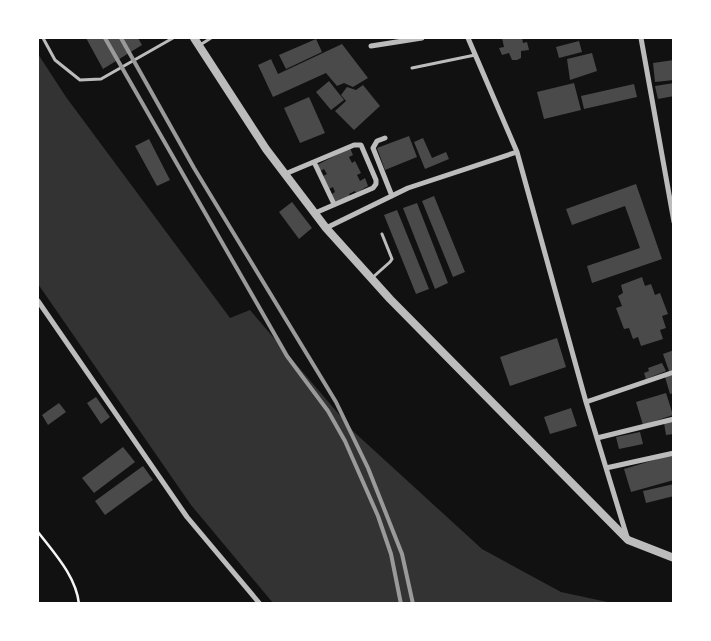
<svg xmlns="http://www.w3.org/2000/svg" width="711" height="641" viewBox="0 0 711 641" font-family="Commissioner,sans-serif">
<rect width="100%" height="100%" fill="#111"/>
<path fill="#333" d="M38 54 66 97 230 318 250 310 354 432 482 549 561 592 612 603H273L191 505 38 284Z"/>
<path fill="#4a4a4a" d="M86 38H138L142 45 103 69Z
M502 38H522L523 43 527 42 529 50 521 51V58L517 60H512L509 53 502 55 499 48 504 47Z
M316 39 322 52 286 69 279 55Z
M579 41 582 52 559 58 556 47Z
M342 44 368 78 353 87 344 83 337 86 326 73 273 97 258 65 271 59 278 74Z
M592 53 597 71 570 80 567 59Z
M674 60V80L655 82 653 63Z
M329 81 344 100 331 110 316 92Z
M574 83 581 110 544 119 537 92Z
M674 83V96L658 99 655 86Z
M634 84 637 97 584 109 581 96Z
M363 85 380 106 354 130 335 111 346 101 341 95 347 87 356 90Z
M309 97 325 133 300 143 284 108Z
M409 136 417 157 385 170 377 148Z
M423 138 432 158 446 152 449 159 425 169 414 142Z
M149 139 170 180 157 186 135 146Z
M350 148 353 155 349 157 352 163 355 161 361 173 357 175 360 181 365 178 368 186 356 193 355 191 349 194 350 196 336 203 332 194 335 192 333 187 329 189 323 176 327 174 324 169 320 171 317 165Z
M636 184 662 259 592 283 587 266 640 248 625 206 572 225 566 209Z
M434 196 465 272 453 277 422 201Z
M292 202 312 228 299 239 279 212Z
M417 203 448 283 435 289 403 208Z
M397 210 429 289 416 294 384 215Z
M642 277 645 286 651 284 655 295 660 293 668 314 662 316 666 328 660 330 663 339 641 346 638 337 633 339 629 328 624 329 616 308 622 306 618 296 623 293 621 285Z
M557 338 566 367 510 386 500 357Z
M674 350V370L669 371 663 354Z
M662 363 666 371 646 379 644 373 649 371 648 368Z
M674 374V393L670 394 665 377Z
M666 393 673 415 643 425 636 402Z
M96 397 110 417 101 424 87 403Z
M59 403 66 412 48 425 42 415Z
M571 408 577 426 550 434 544 417Z
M674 421V434L666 435 664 423Z
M640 432 643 444 619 449 616 437Z
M123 447 135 462 94 493 82 478Z
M674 454V480L631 492 624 469Z
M143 466 153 480 105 515 95 501Z
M674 484V496L646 503 643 491Z"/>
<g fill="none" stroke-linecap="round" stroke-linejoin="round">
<path stroke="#f5f5f5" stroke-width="2.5" d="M38 532C54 553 76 576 79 604"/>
<path stroke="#bcbcbc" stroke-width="3" d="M43 38 55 60 80 80 101 79 173 38
M200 45 211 38
M412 68 475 55
M372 278 390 262 392 259 382 234"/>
<path stroke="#bcbcbc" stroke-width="5" d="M468 38 517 152 586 402 627 537
M641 38 674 222
M371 46 422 38
M385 138 377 141 373 148 392 196
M314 162 334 204
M285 174 354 145H361L376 180V184L373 188 315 213
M326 228 408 188 517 152
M38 301 187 517 260 604
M586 402 674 372
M597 438 674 419
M606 468 674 453"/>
<path stroke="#bcbcbc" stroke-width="8" d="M194 38 266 149 326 228 390 299 628 540 674 558"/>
<path stroke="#9a9a9a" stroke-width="4" d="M105 38 287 356 328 411 345 441 378 516 391 554 401 604
M121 38 194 168 336 402 368 468 402 554 413 604"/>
</g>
<rect width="711" height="641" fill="none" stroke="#ffffff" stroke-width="78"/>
</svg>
